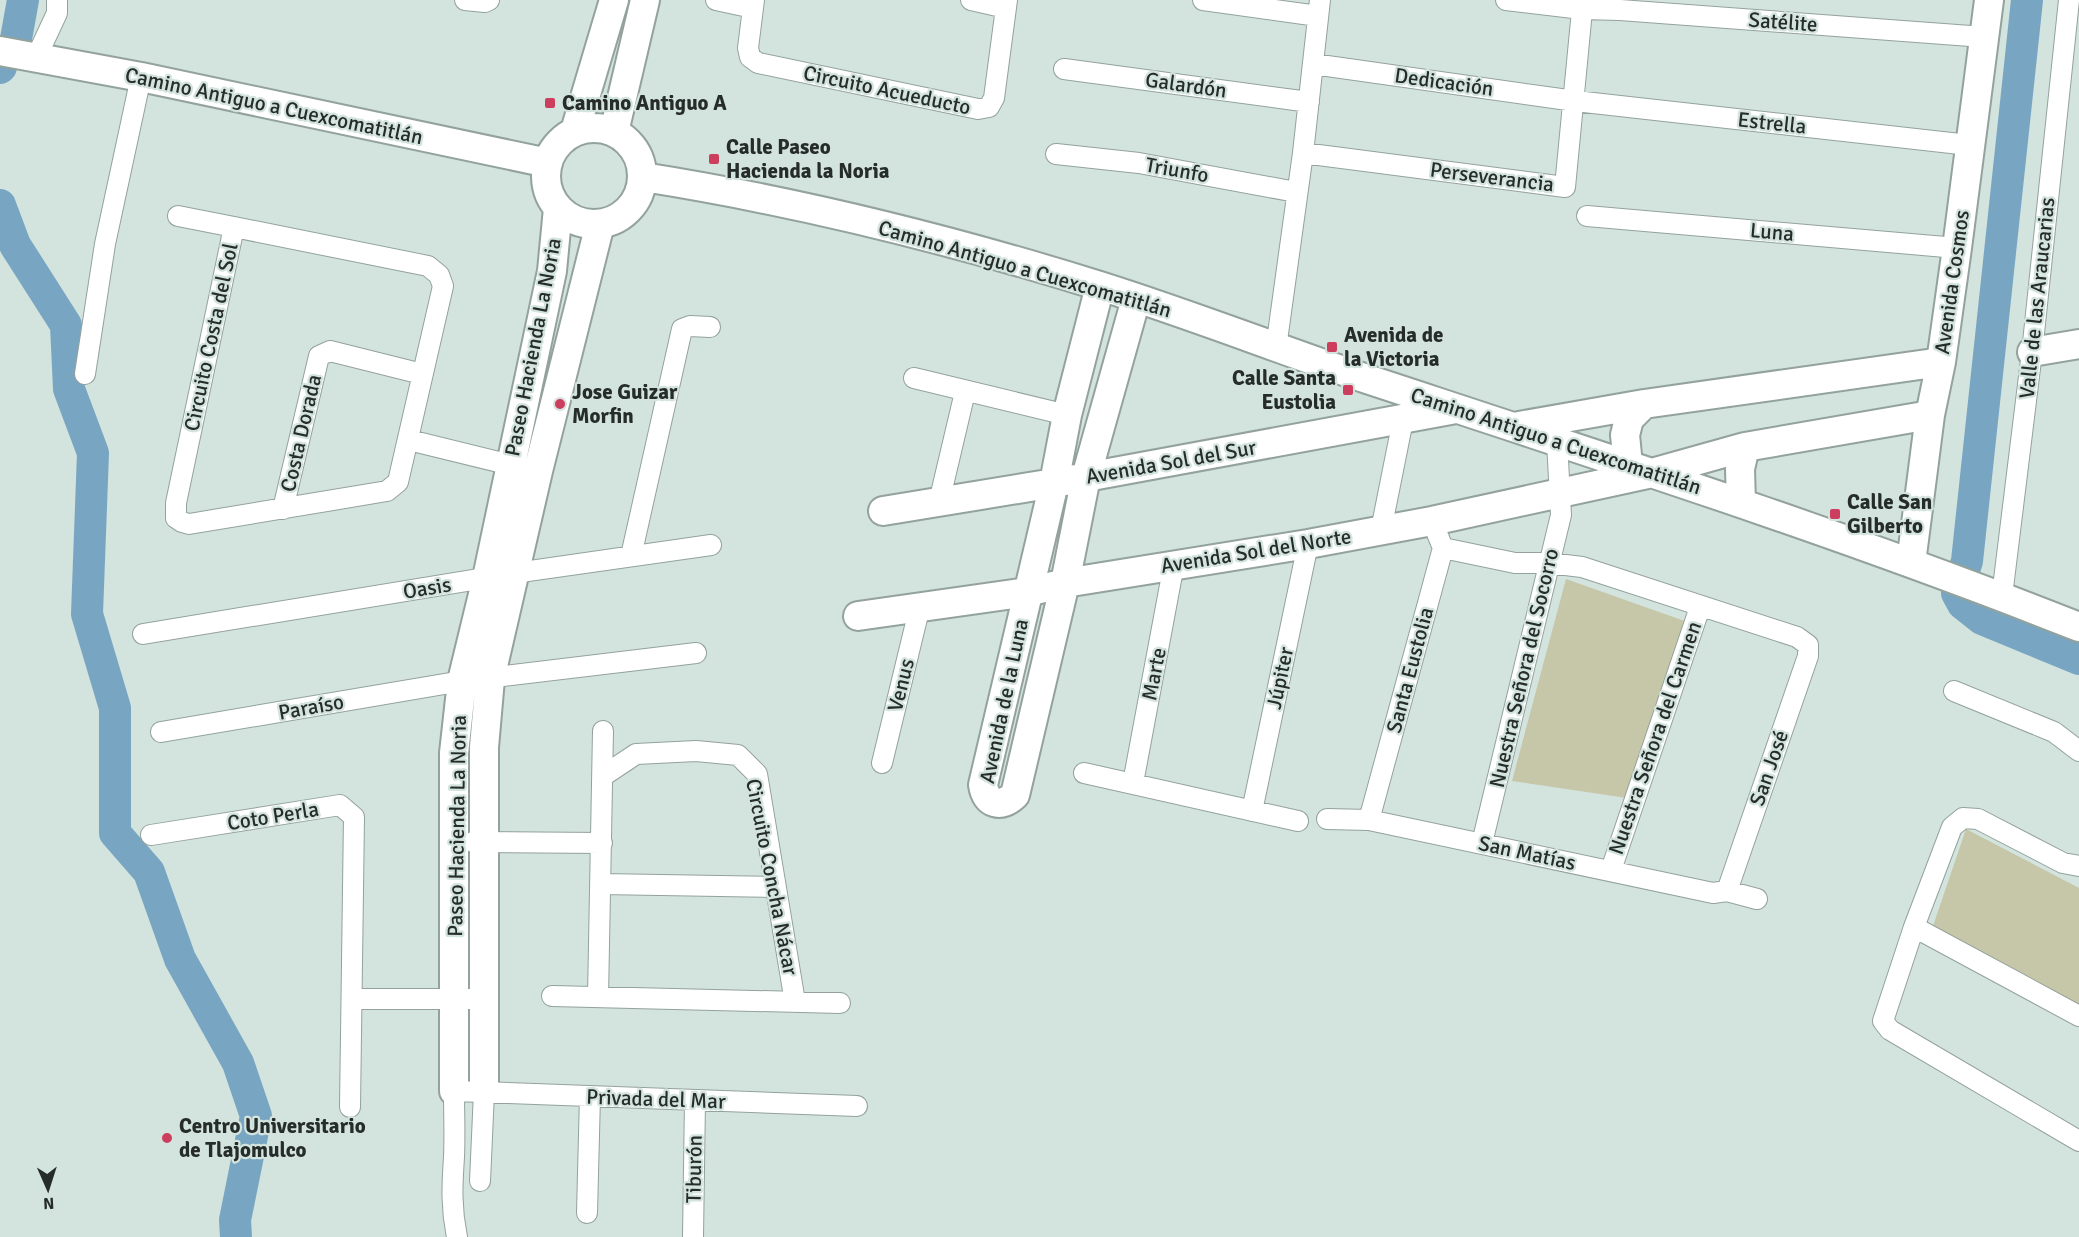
<svg xmlns="http://www.w3.org/2000/svg" width="2079" height="1237" viewBox="0 0 2079 1237" font-family="Signika,sans-serif">
<rect width="100%" height="100%" fill="#d3e3dd"/>
<path fill="#c6c6a8" d="M1566 579 1693 624 1627 798 1512 781Z
M1966 829 2079 888V1008L1933 926Z"/>
<g fill="none" stroke-linecap="round" stroke-linejoin="round">
<path stroke="#78a6c2" stroke-width="32" d="M2027 0 1967 561 1957 593 1963 604 1982 619 2079 659
M16 39 23 0
M0 68 1 67
M0 205 15 245 66 325 69 389 93 453 87 614 115 708V833L149 872 180 959 238 1063 256 1116 235 1220 236 1237"/>
<defs>
<path id="street" d="M465 0 485 2 489 0
M716 0 753 8
M754 0 748 48 750 57 758 63 978 109 989 107 994 98 1007 0
M971 0 1006 8
M1203 0 1318 16
M1506 0 1582 9 1620 10 1984 37
M36 58 57 13V0
M1313 64 1575 101 1969 145
M1064 69 1309 102
M1303 153 1565 187 1583 0
M1056 154 1139 163 1296 192
M178 216 234 227
M1587 216 1957 248
M234 227 428 266 439 275 443 286 398 482 387 491 189 524 182 522 176 518V503Z
M1276 348 1303 153 1320 0
M85 374 105 244 141 77
M914 378 1067 415
M409 440 523 468
M939 502 965 392
M283 509 319 356 330 351 422 374
M1381 530 1403 420
M1443 548 1515 563H1549L1582 567 1797 637 1808 645V656L1727 891
M631 556 682 329 690 326 710 327
M2002 596 2032 352 2069 0
M143 634 515 573 711 545
M1954 691 2054 732 2079 751
M161 732 462 681 696 653
M882 763 920 606
M1084 773 1298 821
M603 776 636 754 696 751 738 755 757 774 795 1002
M1133 783 1174 564
M1252 811 1308 544
M1327 819 1369 820 1713 893 1727 891 1757 899
M1369 820 1443 548 1432 521
M151 835 340 805 354 817 350 1107
M473 842 602 843
M1482 843 1561 515 1557 442
M2079 866 2063 863 1978 819 1963 818 1952 827 1914 927 1883 1021 1890 1030 2079 1141
M1611 870 1700 607
M601 884 776 887
M1914 927 2079 1016
M552 996 840 1003
M598 997 603 731
M352 999H484
M480 1181 484 1092
M587 1213 590 1096
M457 1237C451 1208 452 1186 454 1157 455 1135 454 1113 454 1091L857 1106
M693 1237 695 1100"/>
<path id="secondary" d="M0 51 141 77 548 163
M546 176a48 48 0 1 1 96 0a48 48 0 1 1-96 0Z
M575 131 614 0
M614 132 645 0
M643 177C796 201 952 240 1100 286 1189 314 1276 348 1364 378 1604 457 1844 534 2079 627
M1100 286 1067 415 1054 483 983 785C986 805 1001 808 1015 795L1065 583 1086 477 1136 299
M2032 352 2079 344
M1519 426 1644 404 1941 362
M1628 465 1625 435 1629 419 1644 404
M1741 503 1740 469 1745 447
M883 511 1054 483 1456 409
M1911 563 1930 415 1941 362 1957 248 1989 0
M858 616 1028 592 1065 583 1308 544 1432 521 1652 473 1745 447 1930 415
M454 1091V753L462 681 487 578 552 271 558 208
M484 1092V747L490 679 538 471 600 224"/>
</defs>
<use href="#street" stroke="#93a29c" stroke-width="22"/>
<use href="#secondary" stroke="#93a29c" stroke-width="32"/>
<use href="#street" stroke="#fff" stroke-width="20"/>
<use href="#secondary" stroke="#fff" stroke-width="28"/>
</g>
<g fill="#cd3d5d" stroke="#d3e3dd" stroke-width="2">
<rect x="544" y="97" width="12" height="12" rx="3"/>
<rect x="708" y="153" width="12" height="12" rx="3"/>
<rect x="1326" y="341" width="12" height="12" rx="3"/>
<rect x="1342" y="384" width="12" height="12" rx="3"/>
<circle cx="560" cy="404" r="6"/>
<rect x="1829" y="508" width="12" height="12" rx="3"/>
<circle cx="167" cy="1138" r="6"/>
</g>
<g text-anchor="middle" stroke-width="4.5" stroke-linejoin="round" paint-order="stroke">
<g font-size="21" fill="#262c2a" stroke="#d3e3dd">
<text transform="translate(1783 22) rotate(4)" y="7">Satélite</text>
<text transform="translate(1444 82) rotate(8)" y="7">Dedicación</text>
<text transform="translate(1186 85) rotate(8)" y="7">Galardón</text>
<text transform="translate(887 90) rotate(12)" y="7">Circuito Acueducto</text>
<text transform="translate(274 106) rotate(12)" y="7">Camino Antiguo a Cuexcomatitlán</text>
<text transform="translate(1772 123) rotate(6)" y="7">Estrella</text>
<text transform="translate(1177 170) rotate(10)" y="7">Triunfo</text>
<text transform="translate(1492 177) rotate(7)" y="7">Perseverancia</text>
<text transform="translate(1772 232) rotate(5)" y="7">Luna</text>
<text transform="translate(1025 269) rotate(16)" y="7">Camino Antiguo a Cuexcomatitlán</text>
<text transform="translate(1952 282) rotate(-82)" y="7">Avenida Cosmos</text>
<text transform="translate(2037 298) rotate(-84)" y="7">Valle de las Araucarias</text>
<text transform="translate(211 337) rotate(-78)" y="7">Circuito Costa del Sol</text>
<text transform="translate(533 347) rotate(-79)" y="7">Paseo Hacienda La Noria</text>
<text transform="translate(301 433) rotate(-77)" y="7">Costa Dorada</text>
<text transform="translate(1556 441) rotate(18)" y="7">Camino Antiguo a Cuexcomatitlán</text>
<text transform="translate(1171 462) rotate(-10)" y="7">Avenida Sol del Sur</text>
<text transform="translate(1256 551) rotate(-9)" y="7">Avenida Sol del Norte</text>
<text transform="translate(427 588) rotate(-9)" y="7">Oasis</text>
<text transform="translate(1524 668) rotate(-77)" y="7">Nuestra Señora del Socorro</text>
<text transform="translate(1410 670) rotate(-75)" y="7">Santa Eustolia</text>
<text transform="translate(1154 674) rotate(-79)" y="7">Marte</text>
<text transform="translate(1280 678) rotate(-78)" y="7">Júpiter</text>
<text transform="translate(901 685) rotate(-76)" y="7">Venus</text>
<text transform="translate(1004 701) rotate(-78)" y="7">Avenida de la Luna</text>
<text transform="translate(311 707) rotate(-10)" y="7">Paraíso</text>
<text transform="translate(1655 738) rotate(-71)" y="7">Nuestra Señora del Carmen</text>
<text transform="translate(1769 768) rotate(-71)" y="7">San José</text>
<text transform="translate(273 816) rotate(-9)" y="7">Coto Perla</text>
<text transform="translate(457 826) rotate(-89)" y="7">Paseo Hacienda La Noria</text>
<text transform="translate(1527 853) rotate(12)" y="7">San Matías</text>
<text transform="translate(772 877) rotate(79)" y="7">Circuito Concha Nácar</text>
<text transform="translate(656 1099) rotate(2)" y="7">Privada del Mar</text>
<text transform="translate(694 1169) rotate(-89)" y="7">Tiburón</text>
</g>
<g font-size="21" font-weight="bold" fill="#262c2a" stroke="#d3e3dd" text-anchor="start">
<text x="562" y="110">Camino Antiguo A</text>
<text x="726" y="154">Calle Paseo<tspan x="726" dy="24">Hacienda la Noria</tspan></text>
<text x="1344" y="342">Avenida de<tspan x="1344" dy="24">la Victoria</tspan></text>
<text x="1336" y="385" text-anchor="end">Calle Santa<tspan x="1336" dy="24">Eustolia</tspan></text>
<text x="572" y="399">Jose Guizar<tspan x="572" dy="24">Morfin</tspan></text>
<text x="1847" y="509">Calle San<tspan x="1847" dy="24">Gilberto</tspan></text>
<text x="179" y="1133">Centro Universitario<tspan x="179" dy="24">de Tlajomulco</tspan></text>
</g>
</g>
<g transform="translate(48 1189) rotate(177)" stroke="#d3e3dd" stroke-width="4.5" paint-order="stroke">
<path d="M0-4.5L10 22L0 15L-10 22Z" fill="#262c2a"/>
<text y="-9" font-size="16" font-weight="bold" text-anchor="middle" fill="#262c2a">N</text>
</g>
</svg>
